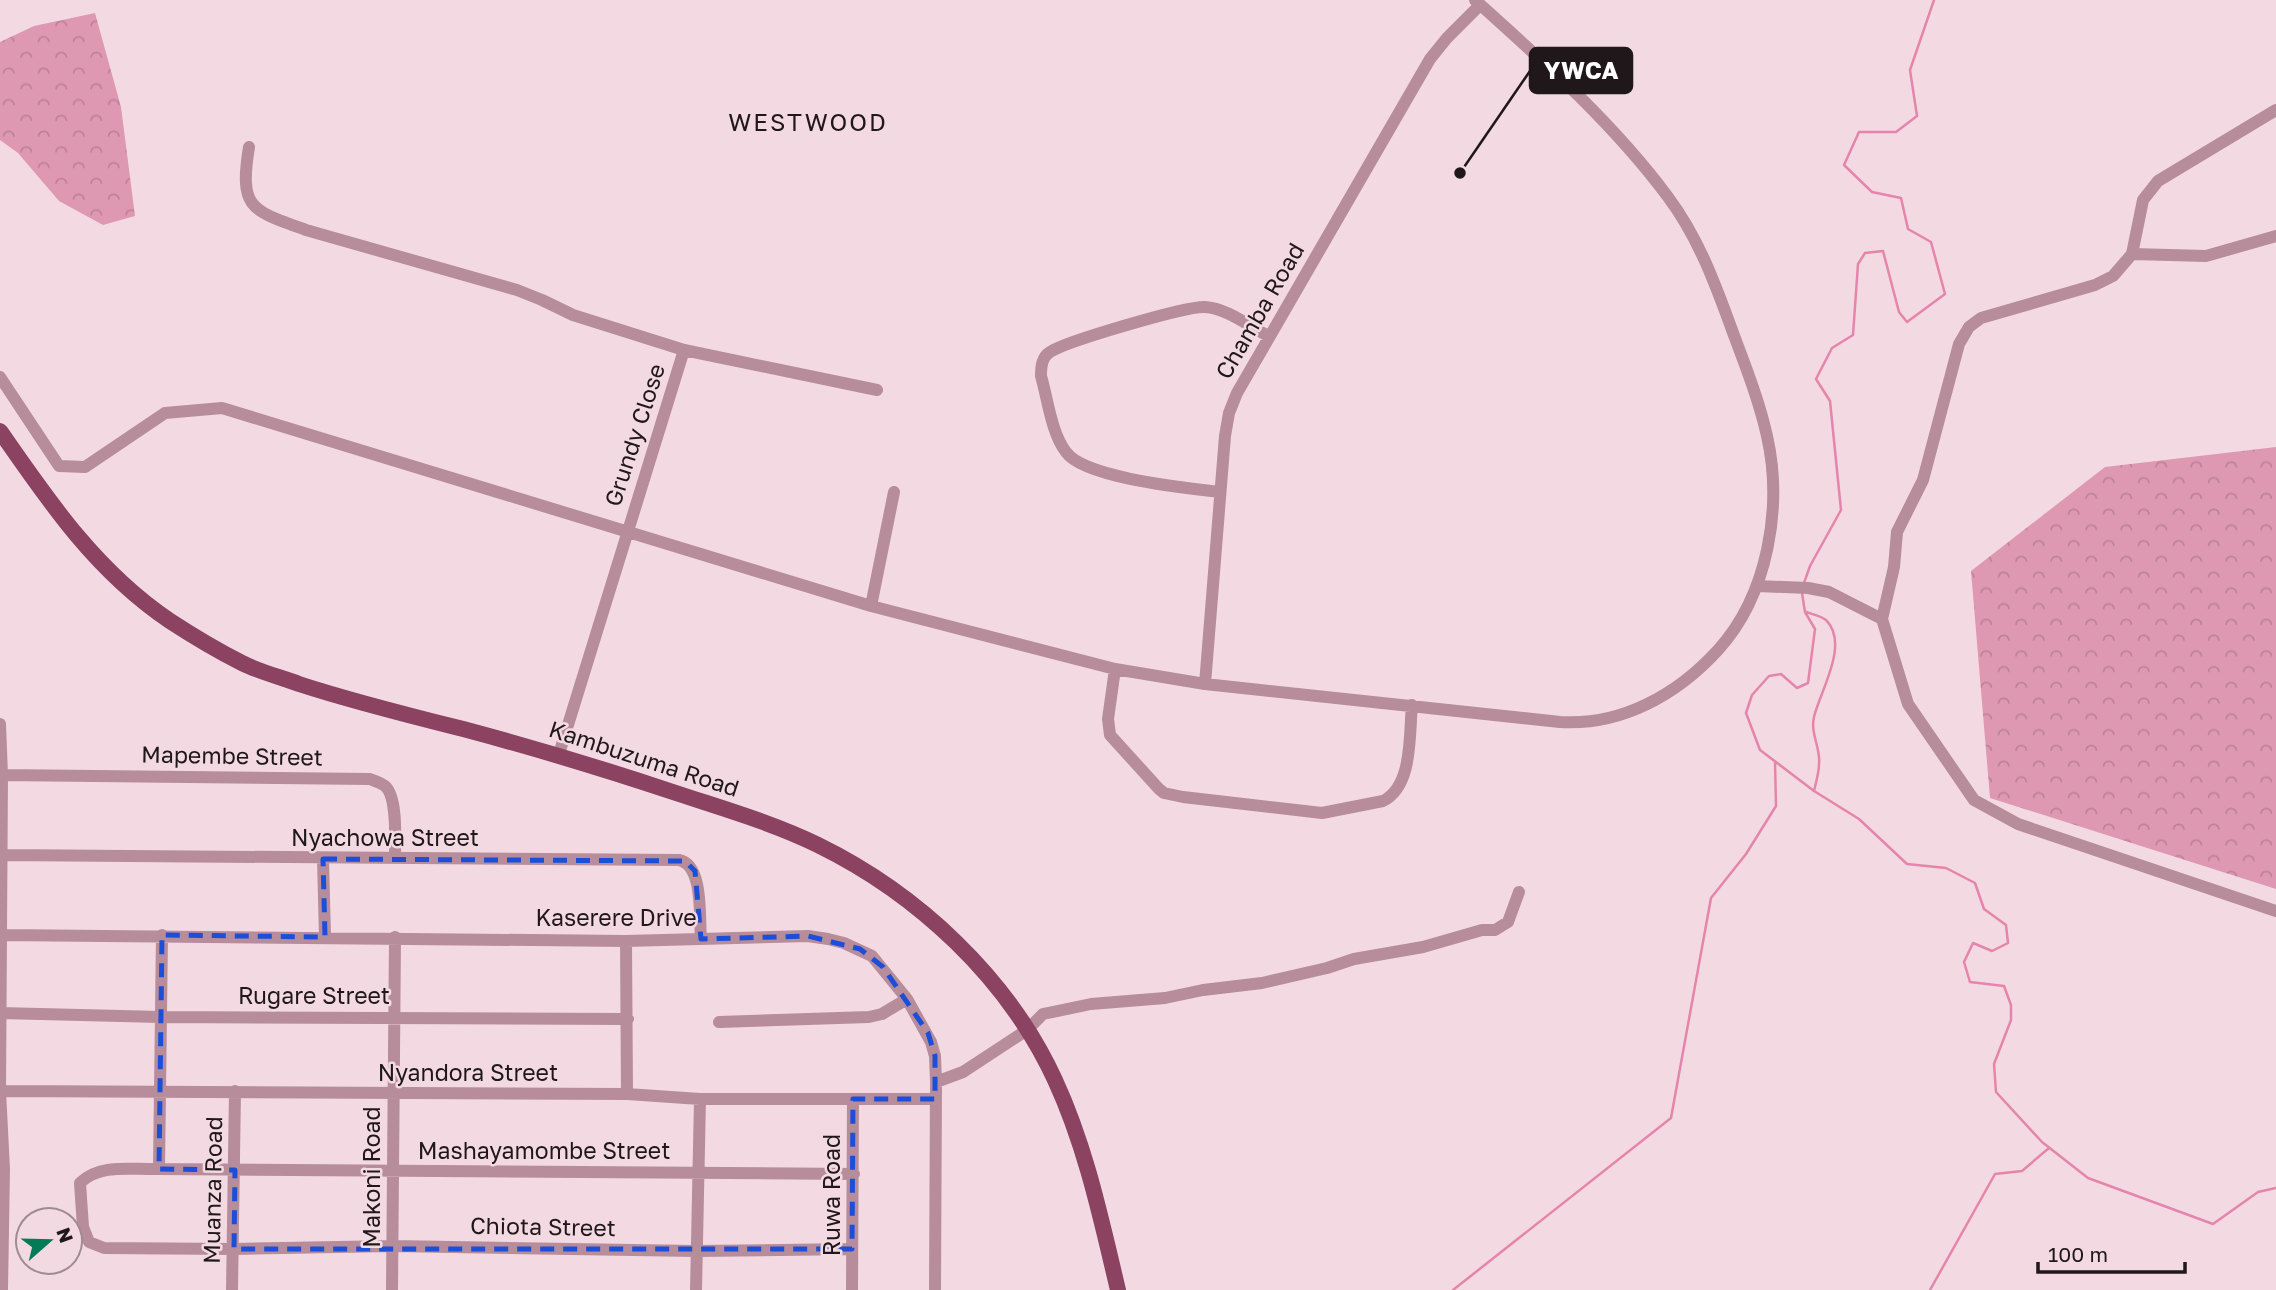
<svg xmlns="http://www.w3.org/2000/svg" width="2276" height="1290" viewBox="0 0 2276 1290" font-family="'Golos Text',sans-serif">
<defs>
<pattern id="forest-crowns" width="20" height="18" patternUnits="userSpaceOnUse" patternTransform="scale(1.75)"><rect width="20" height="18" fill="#de98b2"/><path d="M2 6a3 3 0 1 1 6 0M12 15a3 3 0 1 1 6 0" fill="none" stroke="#be8298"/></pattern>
</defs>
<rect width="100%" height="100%" fill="#f3dae2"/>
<path fill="url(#forest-crowns)" d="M95 13 121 107 135 216 103 225 59 201 18 153 0 140V42L34 26Z
M2276 447V889L1990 798 1971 571 2105 467Z"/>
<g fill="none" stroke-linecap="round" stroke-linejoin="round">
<path stroke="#e585ab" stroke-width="2.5" d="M1804 583 1810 566 1841 510 1830 401 1816 379 1832 348 1853 335 1858 264 1865 253 1883 251 1899 312 1907 322 1945 294 1931 242 1908 229 1901 198 1872 192 1844 165 1859 132H1896L1917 116 1910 70 1934 0
M1802 593 1805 612 1815 629 1808 683 1797 688 1781 674 1769 676 1752 695 1746 713 1760 750 1814 791 1859 819 1907 864 1946 868 1975 883 1984 909 2006 925 2008 943 1992 951 1973 943 1964 962 1970 982 2004 986 2011 1005V1020L1994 1064 1996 1092 2042 1142 2088 1178 2213 1224 2258 1192 2276 1188
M1806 612C1812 614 1821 616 1826 620 1850 644 1820 691 1814 717 1810 733 1821 749 1819 764 1819 773 1816 782 1814 791
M1453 1290 1671 1118 1711 898 1746 854 1776 806 1775 762
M1930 1290 1995 1174 2022 1171 2049 1148"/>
<path stroke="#b78c9b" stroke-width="12" d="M2276 110 2158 181 2143 200 2132 254 2113 276 2095 285 1981 318 1969 327 1959 344 1923 480 1897 532 1894 567 1882 619 1908 704 1974 800 2018 824 2276 911
M249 147C239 209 251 210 306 230L517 290 542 300 573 315 684 350 877 390
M2132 254 2206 256 2276 236
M0 377 59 466 85 467 165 413 222 408 871 606 1115 669 1205 684 1560 722C1621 726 1677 695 1718 650 1768 595 1783 507 1767 436 1759 400 1745 365 1732 330 1715 283 1698 237 1668 197 1613 123 1543 61 1475 0
M1220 492C1187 488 1084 478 1066 452 1051 432 1048 400 1041 376 1041 366 1042 357 1050 352 1067 341 1186 306 1205 307 1226 308 1249 326 1268 336
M1758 586 1808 588 1829 592 1882 619
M871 606 894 492
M1115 669 1108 719 1110 735 1159 789 1164 793 1183 797 1322 813 1383 801C1413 786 1409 736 1412 705
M1205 684 1225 436 1229 413 1237 393 1430 59 1447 38 1480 5
M0 724 2 775 0 1091 4 1169 2 1290
M559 754 684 350
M2 775 370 779C375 781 381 783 385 786 398 797 395 842 395 858
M2 855 679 860C704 865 699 918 701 939
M323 859 325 937
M2 935 626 941 808 936 828 939 844 943 872 956 907 999 931 1042 935 1056 936 1082 935 1290
M626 941 627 1094
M0 1013 161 1017 628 1019
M719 1022 869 1017 882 1014 907 999
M936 1082 963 1072 1027 1030 1043 1014 1091 1004 1165 998 1203 990 1262 983 1327 968 1354 959 1423 947 1482 930H1495L1508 922 1519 892
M0 1091 627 1094 700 1099H935
M159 1169 162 935
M852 1249 696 1251 393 1246 234 1249 104 1248 89 1242 83 1227 80 1183C100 1163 132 1170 159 1169L854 1174
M232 1290 235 1091
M392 1290 395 937
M696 1290 700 1099
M852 1290 853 1099"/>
<path stroke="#8c4362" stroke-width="16" d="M0 431C49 502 97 572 170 621 193 636 218 651 242 663 260 672 280 677 299 684 354 702 411 716 467 730 538 749 607 770 676 793 724 809 773 823 818 845 918 894 1008 978 1055 1080 1086 1147 1101 1219 1118 1290"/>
</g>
<path fill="none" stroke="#1d4ed8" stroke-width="5" stroke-dasharray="14 9" stroke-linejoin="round" d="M323 859 685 861 695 871 701 939 808 936 860 949 883 967 928 1033 935 1056V1099H853L852 1249H234L235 1170 159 1169 162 935 325 937Z"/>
<g text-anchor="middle" stroke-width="5" stroke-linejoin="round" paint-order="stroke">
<g font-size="23" fill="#1f171a" stroke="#f3dae2">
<text transform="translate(1260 311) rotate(-60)" y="8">Chamba Road</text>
<text transform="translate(635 435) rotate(-72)" y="8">Grundy Close</text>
<text transform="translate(232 756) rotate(1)" y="8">Mapembe Street</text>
<text transform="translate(644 759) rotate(18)" y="8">Kambuzuma Road</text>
<text x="385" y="846">Nyachowa Street</text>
<text x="616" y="926">Kaserere Drive</text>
<text x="314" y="1004">Rugare Street</text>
<text x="468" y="1081">Nyandora Street</text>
<text x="544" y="1159">Mashayamombe Street</text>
<text transform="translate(372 1177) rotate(-90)" y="8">Makoni Road</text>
<text transform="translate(213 1190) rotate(-89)" y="8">Muanza Road</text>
<text transform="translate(832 1195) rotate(-90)" y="8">Ruwa Road</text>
<text transform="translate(543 1227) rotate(1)" y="8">Chiota Street</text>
</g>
<g font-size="24" letter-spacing="2" fill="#1f171a" stroke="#f3dae2">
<text x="808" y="131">WESTWOOD</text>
</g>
</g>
<path fill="none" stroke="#1f171a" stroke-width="2.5" d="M1460 173L1530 71"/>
<circle fill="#1f171a" stroke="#f3dae2" stroke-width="2.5" cx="1460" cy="173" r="7"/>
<rect fill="#1f171a" stroke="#1f171a" stroke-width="2.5" x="1530" y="48" width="102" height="45" rx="7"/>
<g font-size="24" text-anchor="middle" font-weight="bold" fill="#fff">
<text x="1581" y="79">YWCA</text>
</g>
<g transform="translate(49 1241) rotate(70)"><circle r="33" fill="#f3dae2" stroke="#9e8c92" stroke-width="2"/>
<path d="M0-5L12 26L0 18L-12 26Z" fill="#037b57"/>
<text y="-10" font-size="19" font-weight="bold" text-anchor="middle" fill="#1f171a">N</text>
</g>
<path d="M2038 1262v10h147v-10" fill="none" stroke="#1f171a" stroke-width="3.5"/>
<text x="2048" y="1262" font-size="21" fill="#1f171a" stroke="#f3dae2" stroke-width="5" paint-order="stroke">100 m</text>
</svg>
